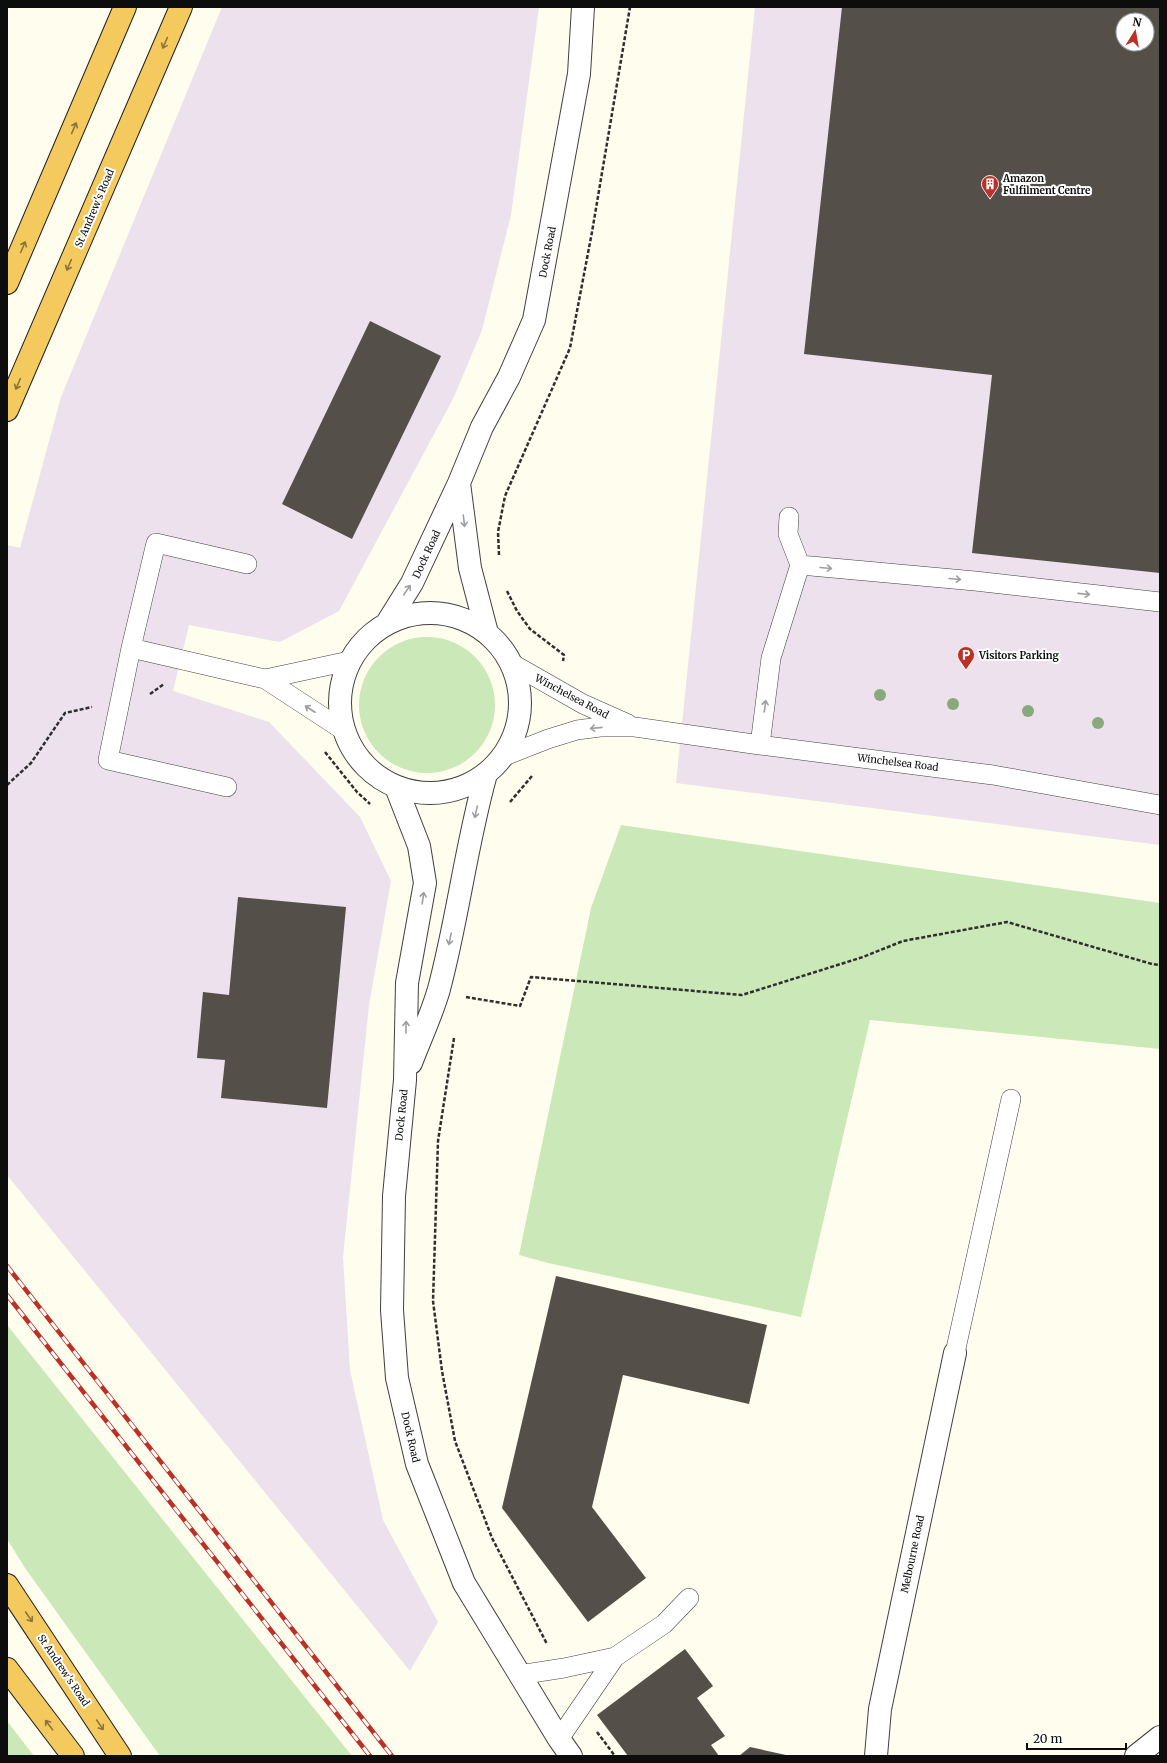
<svg xmlns="http://www.w3.org/2000/svg" width="1167" height="1763" viewBox="0 0 1167 1763" font-family="Merriweather,serif">
<rect width="100%" height="100%" fill="#fffded"/>
<path fill="#ece1ec" fill-rule="evenodd" d="M222 7H539L511 215 482 330 454 397 339 611 280 642 189 625 173 691 269 722 360 817 391 881 369 1005 343 1257 350 1370 383 1520 438 1622 410 1671 7 1175V545L20 548 61 397Z
M755 7H1160V845L676 783ZM1123 20H1147V44H1123Z"/>
<path fill="#cbe8b8" d="M359 705a68 68 0 1 1 136 0a68 68 0 1 1-136 0Z
M621 825 1160 903V1049L870 1020 801 1317 548 1263 519 1255 591 908Z
M7 1325 352 1756H160L25 1568 7 1539Z
M7 1721 34 1756H7Z"/>
<path fill="#554f49" fill-rule="evenodd" d="M842 7H1160V573L972 553 992 375 804 354ZM1123 20H1147V44H1123Z
M370 321 441 356 352 539 282 504Z
M238 897 346 907 327 1108 221 1098 225 1060 197 1058 203 992 229 995Z
M556 1276 767 1325 749 1404 623 1375 592 1507 646 1578 588 1622 502 1508Z
M685 1649 713 1686 697 1698 725 1736 711 1745 719 1756H628L597 1715Z
M750 1747 786 1755V1756H739Z"/>
<g fill="none" stroke-linecap="round" stroke-linejoin="round">
<defs>
<path id="service" d="M789 517 788 534 800 565
M131 648 265 679 343 730
M511 663 583 704 628 724
M265 679 349 661
M760 745 771 658 800 565 975 581 1160 602
M502 757 548 739 577 730 600 727H635L760 745 993 775 1160 805
M227 787 108 760 131 648 156 543 247 564
M955 1353 1011 1099
M519 1675 564 1668 615 1657 664 1624 689 1598
M559 1739 615 1657"/>
<path id="minor" d="M876 1756 880 1709 955 1353
M1136 1756 1160 1737"/>
<path id="tertiary" d="M459 483 470 568 487 633
M340 703a90 90 0 1 1 180 0a90 90 0 1 1-180 0Z
M387 623 412 583 459 483 482 427 509 377 534 320 579 74 583 7
M396 787 419 846 425 883 407 983 405 1080 394 1196 392 1310 397 1378 417 1464 464 1583 559 1739 571 1756
M411 1063C420 1039 432 1014 439 989 458 918 466 845 486 774"/>
<path id="trunk" d="M7 283 125 7
M7 410 181 7
M7 1585 120 1756
M7 1669 73 1756"/>
</defs>
<use href="#service" stroke="#404040" stroke-width="20"/>
<use href="#minor" stroke="#404040" stroke-width="24"/>
<use href="#tertiary" stroke="#404040" stroke-width="24"/>
<use href="#trunk" stroke="#1e1e1e" stroke-width="24"/>
<path stroke="#2f2f2f" stroke-width="2.5" stroke-dasharray="4 2" stroke-linecap="butt" d="M499 555 498 532 505 496 570 348 592 232 630 7
M507 591 517 611 530 629 564 655 563 661
M150 694 164 684
M325 752 357 792 370 804
M7 785 31 763 65 713 92 707
M510 802 532 776
M466 997 520 1006 531 977 742 995 863 957 903 941 1007 922 1152 964 1160 965
M454 1038 438 1141 433 1301 442 1371 455 1441 492 1538 547 1644
M597 1732 615 1756"/>
<use href="#service" stroke="#fff" stroke-width="19"/>
<use href="#minor" stroke="#fff" stroke-width="22"/>
<use href="#tertiary" stroke="#fff" stroke-width="22"/>
<use href="#trunk" stroke="#f4ca5e" stroke-width="22"/>
<defs>
<path id="rail" d="M7 1266 392 1756
M7 1295 370 1756"/>
</defs>
<use href="#rail" stroke="#bb3027" stroke-width="4.5"/>
<use href="#rail" stroke="#fff" stroke-width="3" stroke-dasharray="9" stroke-linecap="butt"/>
</g>
<g fill="#87a97b">
<circle cx="880" cy="695" r="6"/>
<circle cx="953" cy="704" r="6"/>
<circle cx="1028" cy="711" r="6"/>
<circle cx="1098" cy="723" r="6"/>
</g>
<defs><path id="oneway-shaft" d="M-6 0H5M1.5-3L5.5 0L1.5 3" fill="none" stroke-width="1.6" stroke-linecap="round" stroke-linejoin="round"/></defs>
<g stroke="#8c753a">
<use href="#oneway-shaft" transform="translate(165 43) rotate(114)"/>
<use href="#oneway-shaft" transform="translate(74 128) rotate(-67)"/>
<use href="#oneway-shaft" transform="translate(23 247) rotate(-67)"/>
<use href="#oneway-shaft" transform="translate(69 265) rotate(113)"/>
<use href="#oneway-shaft" transform="translate(18 384) rotate(113)"/>
<use href="#oneway-shaft" transform="translate(29 1617) rotate(56)"/>
<use href="#oneway-shaft" transform="translate(49 1725) rotate(-127)"/>
<use href="#oneway-shaft" transform="translate(100 1725) rotate(56)"/>
</g>
<g stroke="#9e9e9e">
<use href="#oneway-shaft" transform="translate(464 521) rotate(83)"/>
<use href="#oneway-shaft" transform="translate(826 568) rotate(5)"/>
<use href="#oneway-shaft" transform="translate(955 579) rotate(5)"/>
<use href="#oneway-shaft" transform="translate(407 590) rotate(-56)"/>
<use href="#oneway-shaft" transform="translate(1084 594) rotate(6)"/>
<use href="#oneway-shaft" transform="translate(765 706) rotate(-83)"/>
<use href="#oneway-shaft" transform="translate(310 709) rotate(-147)"/>
<use href="#oneway-shaft" transform="translate(596 728) rotate(174)"/>
<use href="#oneway-shaft" transform="translate(476 812) rotate(103)"/>
<use href="#oneway-shaft" transform="translate(423 898) rotate(-82)"/>
<use href="#oneway-shaft" transform="translate(450 939) rotate(102)"/>
<use href="#oneway-shaft" transform="translate(406 1027) rotate(-89)"/>
</g>
<defs>
<symbol id="building-pin" viewBox="-11 -11 22 30"><path d="M0 17L-7.5 6A9.5 9.5 0 1 1 7.5 6Z" fill="#bb3027" stroke="#fff"/><path d="M-4-6H4V6H1V3H-1V6H-4ZM-2.5-4.3h1.7v1.8h-1.7ZM.8-4.3h1.7v1.8H.8ZM-2.5-1h1.7V.8h-1.7ZM.8-1h1.7V.8H.8Z" fill="#fff"/></symbol>
<symbol id="parking-pin" viewBox="-11 -11 22 30"><path d="M0 17L-7.5 6A9.5 9.5 0 1 1 7.5 6Z" fill="#bb3027" stroke="#fff"/><path d="M-3.5-5.5H1a3.5 3.5 0 0 1 0 7H-1V5.5H-3.5ZM-1-3.4V-.6H.8a1.4 1.4 0 0 0 0-2.8Z" fill="#fff"/></symbol>
</defs>
<g fill-rule="evenodd">
<use href="#building-pin" x="980" y="174" width="20" height="27"/>
<use href="#parking-pin" x="956" y="645" width="20" height="27"/>
</g>
<g text-anchor="middle" stroke-width="4" stroke-linejoin="round" paint-order="stroke">
<g font-size="10" font-weight="bold" fill="#0d0d0d" stroke="#fff" text-anchor="start">
<text x="1003" y="182">Amazon<tspan x="1003" dy="12">Fulfilment Centre</tspan></text>
<text x="979" y="659">Visitors Parking</text>
</g>
<g font-size="10" fill="#0d0d0d" stroke="#fff">
<text transform="translate(94 208) rotate(-67)" y="4">St Andrew's Road</text>
<text transform="translate(547 252) rotate(-79)" y="4">Dock Road</text>
<text transform="translate(426 554) rotate(-65)" y="4">Dock Road</text>
<text transform="translate(572 696) rotate(28)" y="4">Winchelsea Road</text>
<text transform="translate(898 762) rotate(7)" y="4">Winchelsea Road</text>
<text transform="translate(401 1115) rotate(-84)" y="4">Dock Road</text>
<text transform="translate(411 1437) rotate(77)" y="4">Dock Road</text>
<text transform="translate(912 1554) rotate(-78)" y="4">Melbourne Road</text>
<text transform="translate(64 1670) rotate(56)" y="4">St Andrew's Road</text>
</g>
</g>
<rect width="1167" height="1763" fill="none" stroke="#0d0d0d" stroke-width="16"/>
<g transform="translate(1135 32) rotate(11)"><circle r="19" fill="#ffffff" stroke="#9e9e9e"/>
<path d="M0-3L7 15L0 10L-7 15Z" fill="#bb3027"/>
<text y="-6" font-size="11" font-weight="bold" text-anchor="middle" fill="#0d0d0d">N</text>
</g>
<path d="M1027 1743v6h99v-6" fill="none" stroke="#0d0d0d" stroke-width="2"/>
<text x="1033" y="1743" font-size="12" fill="#0d0d0d" stroke="#ffffff" stroke-width="3" paint-order="stroke">20 m</text>
</svg>
